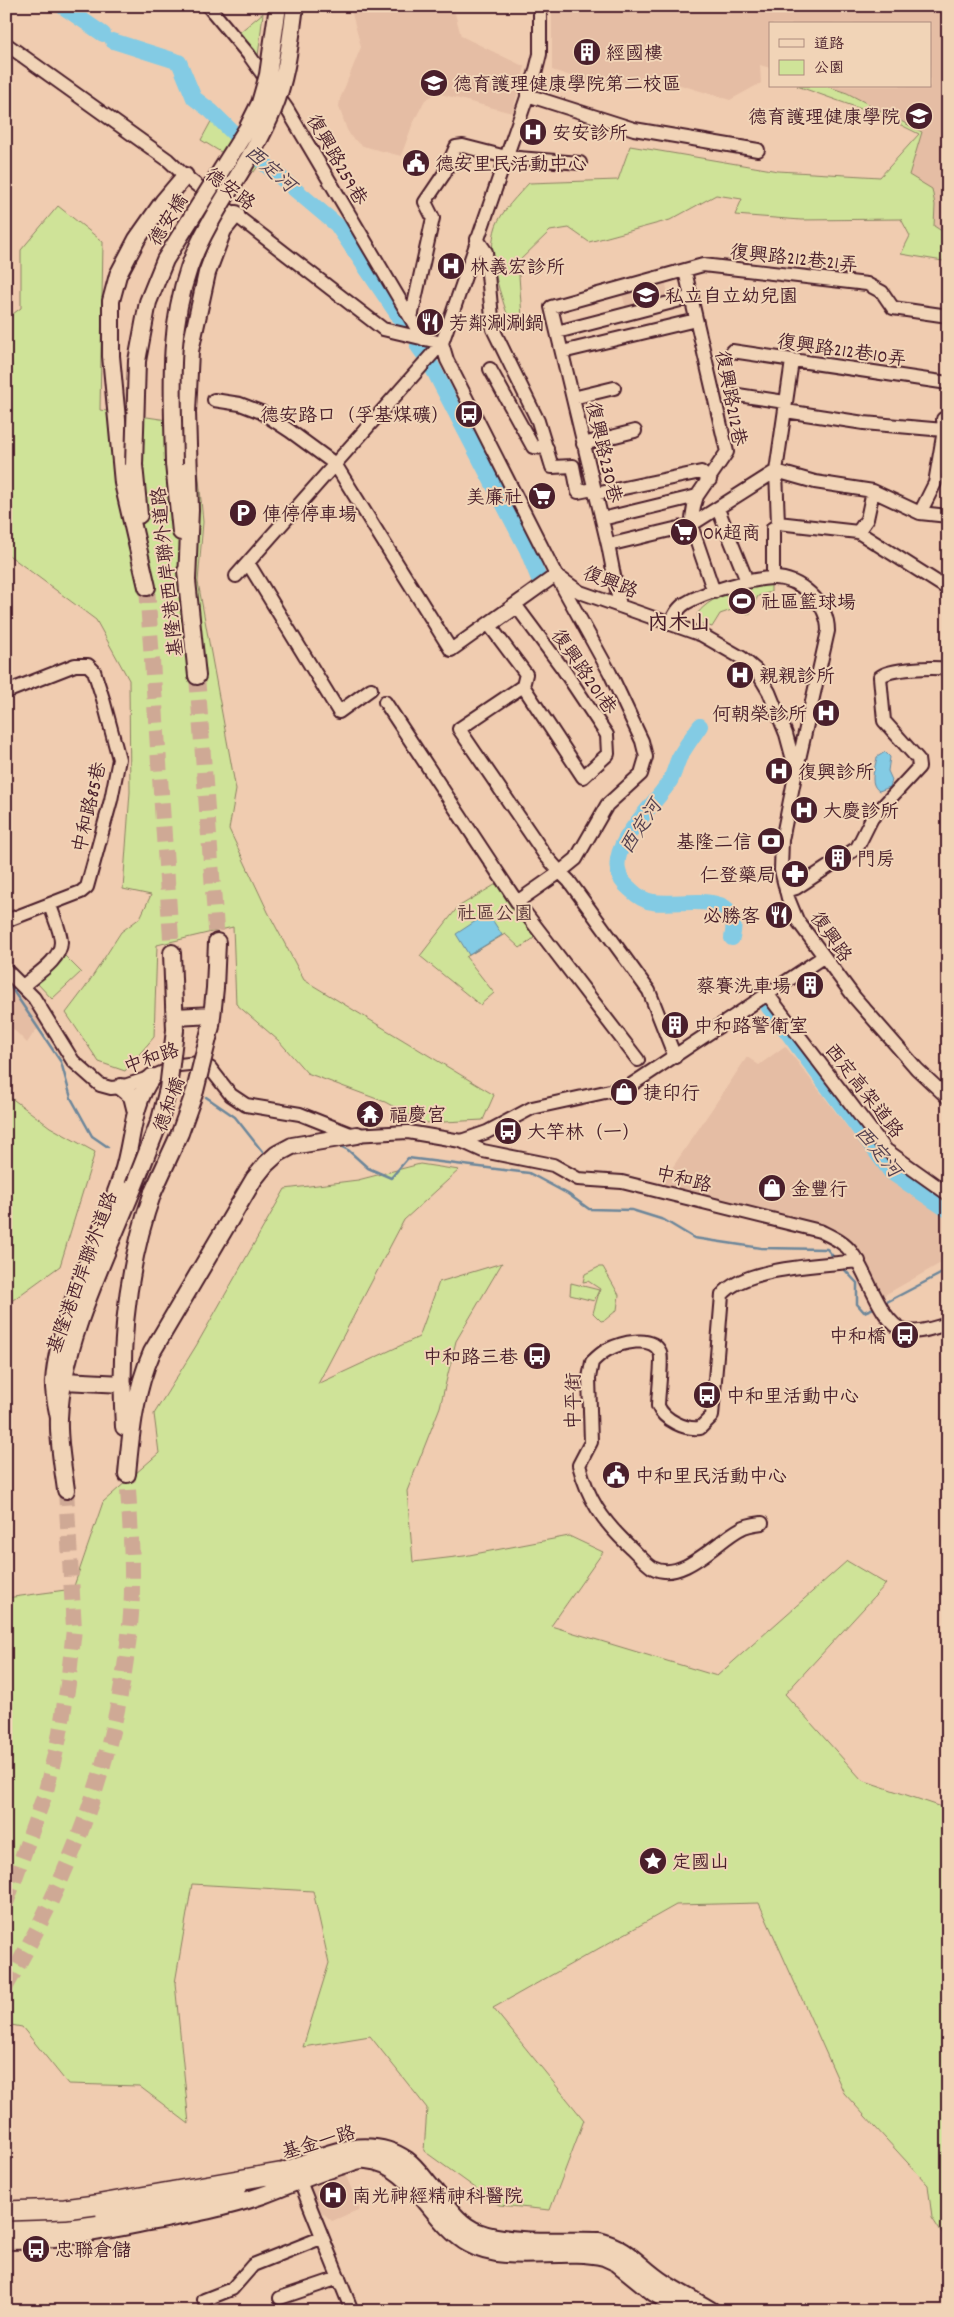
<svg xmlns="http://www.w3.org/2000/svg" width="954" height="2317" viewBox="0 0 954 2317" font-family="Dekko,'LXGW WenKai TC',sans-serif">
<rect width="100%" height="100%" fill="#f0ccb0"/>
<filter id="ink" filterUnits="userSpaceOnUse"><feTurbulence type="fractalNoise" baseFrequency=".02" numOctaves="2"/><feDisplacementMap in="SourceGraphic" scale="10" xChannelSelector="R" yChannelSelector="G"/><feConvolveMatrix kernelMatrix="1 2 1 2 8 2 1 2 1" color-interpolation-filters="sRGB"/></filter>
<g filter="url(#ink)">
<path fill="#e5bda4" d="M350 6H453L461 36 525 67 512 113 437 93 425 100 413 123 401 156 363 146 352 138 347 130 339 107 340 99 361 47Z
M552 6H948V235L934 227 935 205 909 175 922 132 847 93 827 86H930V24H770V68L760 65 761 83 730 100 674 83 645 80 576 88 577 78 552 70Z
M664 277 670 301 627 313 621 289Z
M6 977 30 1001 45 1025 35 1031 27 1043 6 1022Z
M785 1046 858 1141 948 1210V1259L883 1296 861 1251 848 1238 835 1231 660 1186 747 1057 759 1065Z
M343 2169 360 2209 332 2221 317 2208 308 2181Z"/>
<path fill="#cfe398" stroke="#8c8162" d="M263 13 257 66 235 36Z
M797 86H826L847 93 922 132 909 175 932 189 935 205 934 226 948 235V253L943 261 901 254 910 236 901 219 801 220 735 215 742 199 716 195 670 220 589 242 569 228 550 231 518 262 522 317H508C499 288 486 257 496 226 501 212 519 194 529 183L618 180 630 146 778 171 880 177 919 134 889 119Z
M215 114 265 156 254 172 201 140Z
M58 206 103 242 100 410 194 424 203 522 198 582 236 790 229 829 268 912 304 980 494 1095 483 1120 424 1123 385 1102 307 1073 279 1041 236 1004 233 927 157 945 154 1037 125 1071 99 1062 66 1013 85 988 121 932 140 918 151 895 123 889 130 792 129 680 96 620 6 553V319L21 308V250Z
M771 582V592L758 596 749 615 740 607 720 614 712 627 700 623 697 614C714 592 745 589 771 582Z
M503 880 541 933 520 948 505 934 466 957 494 993 480 1005 420 956 458 907Z
M65 956 81 972 52 999 37 983Z
M6 1094 50 1127 95 1152 60 1266 6 1305Z
M420 1164 459 1170 404 1220 318 1384 419 1337 439 1282 502 1263 456 1341 440 1407 407 1491 413 1562 464 1556 569 1536 603 1552 551 1626 717 1676 847 1561 886 1584 785 1694 862 1780 948 1809V2243L932 2218 928 2185 844 2093 759 1903 676 1905 493 2008 584 2120 550 2210 499 2205 424 2151 427 2108 370 2036 303 2047 329 1963 313 1891 192 1884 175 1983 189 2124 139 2086 68 2084 22 2027 6 2024V1598L73 1589 103 1502 159 1453 154 1414 196 1346 285 1189 358 1180Z
M599 1267H603L619 1295 617 1310 605 1320 601 1321 593 1313 600 1289 588 1281 583 1282 585 1274Z
M571 1283 599 1290 594 1301 570 1295Z"/>
<path fill="#83cbe4" stroke="#6c869a" d="M885 752 890 757 888 771 892 780 890 787 879 791C868 783 875 769 877 757Z
M488 913 502 935 469 955 456 934Z"/>
<g fill="none" stroke-linecap="round" stroke-linejoin="round">
<path stroke="#6c869a" stroke-width="2.5" d="M6 984 12 989 61 1062 71 1098 92 1136 108 1147
M206 1097 235 1117 265 1155
M340 1146 348 1150 368 1168 391 1178 408 1158 529 1173 568 1194 589 1209 632 1210 664 1220 694 1238 761 1248 827 1249 836 1260
M843 1268 857 1283V1304L864 1312 876 1307
M883 1304 948 1270"/>
<path stroke="#83cbe4" stroke-width="16" d="M62 6 103 34
M113 41 179 62 194 98 211 111 267 166 337 225 407 328
M418 346 423 353
M431 365 527 549 539 579
M700 726C693 736 685 747 679 758 676 765 674 773 671 779 657 804 612 840 618 870 619 878 624 884 630 889 636 895 644 901 653 902 682 907 744 886 732 938
M768 1006 891 1172 948 1210"/>
<path stroke="#cfa995" stroke-width="16" stroke-dasharray="16 8" stroke-linecap="butt" d="M147 587 172 953
M197 676 217 942
M6 1903 46 1791 59 1738 68 1684 74 1629 66 1490
M6 1986C72 1873 121 1746 131 1614 134 1568 130 1521 127 1474"/>
<defs>
<path id="minor" d="M208 6 249 55 287 109 423 339
M540 6V54L535 74 442 343 447 360 556 575 580 592 702 635 742 658 756 670 769 692 786 734 796 771 782 840 781 870 788 898 797 920 855 998 917 1069 948 1098
M6 44 168 160 185 176 213 198
M527 95 634 129 758 150
M229 210 383 329 442 343
M477 239 486 252 493 329 538 421 552 467 573 466 578 492 593 489
M685 271 727 452 697 496 694 506 691 525 714 592
M411 318 433 218 425 202 444 174 456 147 463 146 506 157 580 163
M557 332 692 297
M732 351 948 383
M562 352 696 320
M792 361 776 471 778 523 858 532 948 589
M490 369 533 447 547 448
M738 395 785 402
M573 398 614 388
M214 400 240 404 261 412 290 431 335 464 451 650 556 575 610 673 642 741 646 757 641 774 607 805 576 859 560 872 569 881 649 991 675 1057
M786 411 864 423 944 430 943 419H948
M583 444 635 431
M776 471 815 482 873 491 920 513 935 483 944 430
M595 494 701 472 710 480
M718 509 747 581
M920 513 948 516
M602 519 697 496
M773 528V578
M858 532 867 519 873 491
M608 545 691 525 776 471
M248 563 339 712 371 689
M236 576 442 343
M620 606 608 545 551 307 703 265 867 284 882 292 893 308 948 316
M670 624C674 616 678 607 686 603 704 592 750 579 772 578 800 577 828 603 828 631L797 768
M6 692 75 665H88L94 671 103 699 119 759 111 800 87 887 81 892 11 919H6
M385 702 517 902 638 1060
M786 891 796 888 857 848 872 818 919 767 918 759 884 721 880 677C890 668 934 667 948 669
M517 902 560 872 545 855 459 729 523 686 583 777 608 754 607 735 563 669 517 607 490 626 526 674 523 686
M6 970 34 998 73 1061 100 1085 111 1088 121 1087 152 1077 179 1065 199 1063 210 1068 231 1095 246 1105 300 1114 353 1135 408 1132 461 1141 487 1132 532 1108 628 1087 823 957
M23 986C35 975 61 960 61 942 61 931 53 916 50 905
M768 995 886 1150 948 1194
M461 1141 483 1151 553 1165 578 1179 622 1182 820 1231C832 1237 844 1242 852 1253 867 1271 881 1326 906 1331 919 1334 935 1327 948 1324
M762 1523C754 1524 746 1525 740 1529 717 1541 682 1583 653 1568 644 1562 636 1552 628 1545 602 1520 588 1499 579 1465L591 1442 589 1378 592 1362C596 1358 601 1353 607 1350 620 1343 652 1334 660 1352 663 1359 658 1395 658 1406 664 1420 685 1430 700 1428L712 1416 722 1295C743 1267 825 1265 859 1261
M297 2174 352 2311
M280 2298 339 2278
M204 2300 232 2289 253 2265 321 2238"/>
<path id="major" d="M174 464 181 532
M134 465 139 515
M186 571 197 676
M187 580 190 510 187 412 190 351 207 273 223 230 236 214
M147 587 123 483 111 356V301L118 275 137 239 163 202 185 176
M172 953 175 1030
M176 1017 212 1015
M211 1026 215 988 217 942
M121 1087 132 1096 136 1112
M64 1381 123 1384
M59 1418C57 1406 53 1393 54 1381 59 1315 101 1239 122 1175 133 1143 131 1105 152 1077
M124 1427C119 1347 126 1268 153 1192
M127 1474C131 1431 135 1391 152 1352L254 1179 266 1164 277 1154 292 1146 357 1135
M66 1490C63 1467 58 1442 59 1418 62 1343 106 1256 134 1186
M268 2177C311 2162 363 2129 407 2160 418 2168 426 2182 435 2191 448 2207 459 2225 478 2232 507 2244 566 2240 599 2241 630 2249 639 2267 664 2283 679 2293 696 2301 712 2311
M6 2227C50 2227 92 2219 135 2210 170 2203 205 2197 239 2187
M6 2241C55 2241 101 2231 149 2222 187 2215 226 2208 263 2195 290 2185 316 2173 344 2165 351 2163 359 2159 366 2160 412 2163 431 2223 469 2244 507 2265 562 2247 604 2257L617 2263 654 2293 684 2311"/>
<path id="highway" d="M95 2205 279 2173"/>
</defs>
<use href="#minor" stroke="#4a1f2b" stroke-width="16"/>
<use href="#major" stroke="#4a1f2b" stroke-width="20"/>
<use href="#highway" stroke="#4a1f2b" stroke-width="22"/>
<use href="#minor" stroke="#f1d4b7" stroke-width="12"/>
<use href="#major" stroke="#f1d4b7" stroke-width="16"/>
<use href="#highway" stroke="#f1d4b7" stroke-width="19"/>
<defs>
<path id="major-bridge" d="M174 464C173 398 167 331 189 268 209 212 251 165 273 110 287 77 290 42 295 6
M134 465 137 361 148 302 165 260 247 129 260 103 268 75 278 6
M134 1186 160 1120 168 1089 175 1030
M153 1192 180 1133 195 1091 211 1026"/>
<path id="highway-bridge" d="M6 2211 65 2209 95 2205"/>
</defs>
<use href="#major-bridge" stroke="#4a1f2b" stroke-width="20" stroke-linecap="butt"/>
<use href="#highway-bridge" stroke="#4a1f2b" stroke-width="22" stroke-linecap="butt"/>
<use href="#major-bridge" stroke="#f1d4b7" stroke-width="16"/>
<use href="#highway-bridge" stroke="#f1d4b7" stroke-width="19"/>
</g>
</g>
<defs>
<symbol id="building-disc" viewBox="-11 -11 22 22"><circle r="9.5" fill="#4a1f2b" stroke="#f1d4b7"/><path d="M-4-6H4V6H1V3H-1V6H-4ZM-2.5-4.3h1.7v1.8h-1.7ZM.8-4.3h1.7v1.8H.8ZM-2.5-1h1.7V.8h-1.7ZM.8-1h1.7V.8H.8Z" fill="#fff"/></symbol>
<symbol id="university-disc" viewBox="-11 -11 22 22"><circle r="9.5" fill="#4a1f2b" stroke="#f1d4b7"/><path d="M0-5L7-2L0 1L-7-2ZM-4 1L0 2.5L4 1V4Q0 6-4 4Z" fill="#fff"/></symbol>
<symbol id="hospital-disc" viewBox="-11 -11 22 22"><circle r="9.5" fill="#4a1f2b" stroke="#f1d4b7"/><path d="M-5-5h3v3.5h4V-5h3V5h-3V1.5h-4V5h-3Z" fill="#fff"/></symbol>
<symbol id="civic-disc" viewBox="-11 -11 22 22"><circle r="9.5" fill="#4a1f2b" stroke="#f1d4b7"/><path d="M-.6-6.5H3V-4.5H.6V-3L4-1V1h2V6H-6V1h2V-1L-.6-3ZM-1.2 2.5V6h2.4V2.5Z" fill="#fff"/></symbol>
<symbol id="school-disc" viewBox="-11 -11 22 22"><circle r="9.5" fill="#4a1f2b" stroke="#f1d4b7"/><path d="M0-5L7-2L0 1L-7-2ZM-4 1L0 2.5L4 1V4Q0 6-4 4Z" fill="#fff"/></symbol>
<symbol id="restaurant-disc" viewBox="-11 -11 22 22"><circle r="9.5" fill="#4a1f2b" stroke="#f1d4b7"/><path d="M-5-6h1v4h1v-4h1v4h1v-4h1v5L-1.5 .5V6h-2V.5L-5-1ZM5-6V6H3V1.5H1.5Q1.5-4 5-6Z" fill="#fff"/></symbol>
<symbol id="bus-disc" viewBox="-11 -11 22 22"><circle r="9.5" fill="#4a1f2b" stroke="#f1d4b7"/><path d="M-5-6H5V4H4V6H2V4H-2V6H-4V4H-5ZM-3.5-4V0h7V-4ZM-3.5 1.2v1.5H-2V1.2ZM2 1.2v1.5H3.5V1.2Z" fill="#fff"/></symbol>
<symbol id="supermarket-disc" viewBox="-11 -11 22 22"><circle r="9.5" fill="#4a1f2b" stroke="#f1d4b7"/><path d="M-6-5.5h2.5l.6 2H6L4.5 2H-2.5L-4.4-4H-6ZM-1.5 3.2a1.3 1.3 0 1 0 .1 0ZM3 3.2a1.3 1.3 0 1 0 .1 0Z" fill="#fff"/></symbol>
<symbol id="parking-disc" viewBox="-11 -11 22 22"><circle r="9.5" fill="#4a1f2b" stroke="#f1d4b7"/><path d="M-3.5-5.5H1a3.5 3.5 0 0 1 0 7H-1V5.5H-3.5ZM-1-3.4V-.6H.8a1.4 1.4 0 0 0 0-2.8Z" fill="#fff"/></symbol>
<symbol id="stadium-disc" viewBox="-11 -11 22 22"><circle r="9.5" fill="#4a1f2b" stroke="#f1d4b7"/><path d="M0-5a6.5 5 0 1 0 0 10a6.5 5 0 1 0 0-10ZM-3.5-1.8h7v3.6h-7Z" fill="#fff"/></symbol>
<symbol id="bank-disc" viewBox="-11 -11 22 22"><circle r="9.5" fill="#4a1f2b" stroke="#f1d4b7"/><path d="M-6-4H6V4H-6ZM0-2.3a2.3 2.3 0 1 0 0 4.6a2.3 2.3 0 1 0 0-4.6Z" fill="#fff"/></symbol>
<symbol id="pharmacy-disc" viewBox="-11 -11 22 22"><circle r="9.5" fill="#4a1f2b" stroke="#f1d4b7"/><path d="M-2-6h4v4h4v4h-4v4h-4v-4h-4v-4h4Z" fill="#fff"/></symbol>
<symbol id="shop-disc" viewBox="-11 -11 22 22"><circle r="9.5" fill="#4a1f2b" stroke="#f1d4b7"/><path d="M-5-2.5h2.3a2.7 3.5 0 0 1 5.4 0H5L5.5 6h-11ZM-1.5-2.5h3a1.5 2.3 0 0 0-3 0Z" fill="#fff"/></symbol>
<symbol id="temple-disc" viewBox="-11 -11 22 22"><circle r="9.5" fill="#4a1f2b" stroke="#f1d4b7"/><path d="M0-6L5-2H3V0L6.5 2.5H4V6H1.5V3h-3V6H-4V2.5H-6.5L-3 0V-2H-5Z" fill="#fff"/></symbol>
<symbol id="sight-disc" viewBox="-11 -11 22 22"><circle r="9.5" fill="#4a1f2b" stroke="#f1d4b7"/><path d="M0-6L1.8-2.2L6-1.7L2.9 1.2L3.7 5.4L0 3.3L-3.7 5.4L-2.9 1.2L-6-1.7L-1.8-2.2Z" fill="#fff"/></symbol>
</defs>
<g fill-rule="evenodd">
<use href="#building-disc" x="571" y="36" width="32" height="32"/>
<use href="#university-disc" x="418" y="67" width="32" height="32"/>
<use href="#university-disc" x="903" y="100" width="32" height="32"/>
<use href="#hospital-disc" x="517" y="116" width="32" height="32"/>
<use href="#civic-disc" x="400" y="147" width="32" height="32"/>
<use href="#hospital-disc" x="435" y="250" width="32" height="32"/>
<use href="#school-disc" x="630" y="279" width="32" height="32"/>
<use href="#restaurant-disc" x="414" y="306" width="32" height="32"/>
<use href="#bus-disc" x="453" y="398" width="32" height="32"/>
<use href="#supermarket-disc" x="526" y="480" width="32" height="32"/>
<use href="#parking-disc" x="227" y="497" width="32" height="32"/>
<use href="#supermarket-disc" x="668" y="516" width="32" height="32"/>
<use href="#stadium-disc" x="726" y="585" width="32" height="32"/>
<use href="#hospital-disc" x="724" y="659" width="32" height="32"/>
<use href="#hospital-disc" x="810" y="697" width="32" height="32"/>
<use href="#hospital-disc" x="763" y="755" width="32" height="32"/>
<use href="#hospital-disc" x="788" y="794" width="32" height="32"/>
<use href="#bank-disc" x="755" y="825" width="32" height="32"/>
<use href="#building-disc" x="822" y="842" width="32" height="32"/>
<use href="#pharmacy-disc" x="779" y="858" width="32" height="32"/>
<use href="#restaurant-disc" x="763" y="899" width="32" height="32"/>
<use href="#building-disc" x="794" y="969" width="32" height="32"/>
<use href="#building-disc" x="659" y="1009" width="32" height="32"/>
<use href="#shop-disc" x="608" y="1076" width="32" height="32"/>
<use href="#temple-disc" x="354" y="1098" width="32" height="32"/>
<use href="#bus-disc" x="492" y="1115" width="32" height="32"/>
<use href="#shop-disc" x="756" y="1172" width="32" height="32"/>
<use href="#bus-disc" x="889" y="1319" width="32" height="32"/>
<use href="#bus-disc" x="521" y="1340" width="32" height="32"/>
<use href="#bus-disc" x="691" y="1379" width="32" height="32"/>
<use href="#civic-disc" x="600" y="1459" width="32" height="32"/>
<use href="#sight-disc" x="637" y="1845" width="32" height="32"/>
<use href="#hospital-disc" x="317" y="2179" width="32" height="32"/>
<use href="#bus-disc" x="20" y="2233" width="32" height="32"/>
</g>
<g text-anchor="middle" stroke-width="4" stroke-linejoin="round" paint-order="stroke">
<g font-size="19" fill="#4a1f2b" stroke="#f1d4b7" text-anchor="start">
<text x="606" y="59">經國樓</text>
<text x="453" y="90">德育護理健康學院第二校區</text>
<text x="900" y="123" text-anchor="end">德育護理健康學院</text>
<text x="552" y="139">安安診所</text>
<text x="435" y="170">德安里民活動中心</text>
<text x="470" y="273">林義宏診所</text>
<text x="665" y="302">私立自立幼兒園</text>
<text x="449" y="329">芳鄰涮涮鍋</text>
<text x="450" y="421" text-anchor="end">德安路口（孚基煤礦）</text>
<text x="523" y="503" text-anchor="end">美廉社</text>
<text x="262" y="520">俥停停車場</text>
<text x="703" y="539">OK超商</text>
<text x="761" y="608">社區籃球場</text>
<text x="759" y="682">親親診所</text>
<text x="807" y="720" text-anchor="end">何朝榮診所</text>
<text x="798" y="778">復興診所</text>
<text x="823" y="817">大慶診所</text>
<text x="752" y="848" text-anchor="end">基隆二信</text>
<text x="857" y="865">門房</text>
<text x="776" y="881" text-anchor="end">仁登藥局</text>
<text x="760" y="922" text-anchor="end">必勝客</text>
<text x="791" y="992" text-anchor="end">蔡賽洗車場</text>
<text x="694" y="1032">中和路警衛室</text>
<text x="643" y="1099">捷印行</text>
<text x="389" y="1121">福慶宮</text>
<text x="527" y="1138">大竿林（一）</text>
<text x="791" y="1195">金豐行</text>
<text x="886" y="1342" text-anchor="end">中和橋</text>
<text x="518" y="1363" text-anchor="end">中和路三巷</text>
<text x="726" y="1402">中和里活動中心</text>
<text x="635" y="1482">中和里民活動中心</text>
<text x="672" y="1868">定國山</text>
<text x="352" y="2202">南光神經精神科醫院</text>
<text x="55" y="2256">忠聯倉儲</text>
</g>
<g font-size="19" fill="#4a1f2b" stroke="#f1d4b7">
<text transform="translate(338 159) rotate(60)" y="7">復興路259巷</text>
<text transform="translate(231 188) rotate(37)" y="7">德安路</text>
<text transform="translate(167 219) rotate(-58)" y="7">德安橋</text>
<text transform="translate(794 257) rotate(6)" y="7">復興路212巷21弄</text>
<text transform="translate(842 349) rotate(8)" y="7">復興路212巷10弄</text>
<text transform="translate(732 398) rotate(79)" y="7">復興路212巷</text>
<text transform="translate(605 452) rotate(77)" y="7">復興路230巷</text>
<text transform="translate(166 572) rotate(-96)" y="7">基隆港西岸聯外道路</text>
<text transform="translate(611 581) rotate(21)" y="7">復興路</text>
<text transform="translate(585 671) rotate(55)" y="7">復興路201巷</text>
<text transform="translate(88 807) rotate(-77)" y="7">中和路85巷</text>
<text transform="translate(832 936) rotate(55)" y="7">復興路</text>
<text transform="translate(151 1057) rotate(-19)" y="7">中和路</text>
<text transform="translate(865 1090) rotate(52)" y="7">西定高架道路</text>
<text transform="translate(168 1104) rotate(-70)" y="7">德和橋</text>
<text transform="translate(684 1178) rotate(14)" y="7">中和路</text>
<text transform="translate(81 1272) rotate(-70)" y="7">基隆港西岸聯外道路</text>
<text transform="translate(572 1401) rotate(-90)" y="7">中平街</text>
<text transform="translate(318 2141) rotate(-16)" y="7">基金一路</text>
</g>
<g font-size="19" fill="#5e3c3b" stroke="#f1d4b7">
<text x="495" y="919">社區公園</text>
</g>
<g font-size="20" font-style="italic" fill="#554150" stroke="#f1d4b7">
<text transform="translate(271 168) rotate(41)" y="7">西定河</text>
<text transform="translate(640 826) rotate(-57)" y="7">西定河</text>
<text transform="translate(879 1151) rotate(50)" y="7">西定河</text>
</g>
<g font-size="21" font-weight="bold" fill="#4a1f2b" stroke="#f1d4b7">
<text x="679" y="629">內木山</text>
</g>
</g>
<rect width="954" height="2317" fill="none" stroke="#f1d4b7" stroke-width="25"/>
<rect x="12" y="12" width="929" height="2292" fill="none" stroke="#4a1f2b" stroke-width="2" filter="url(#ink)"/>
<rect x="769" y="22" width="162" height="65" fill="#f1d4b7" stroke="#ae8c7f"/>
<rect x="779" y="39" width="25" height="8" fill="#f1d4b7" stroke="#ae8c7f"/>
<text x="814" y="48" font-size="15" fill="#4a1f2b">道路</text>
<rect x="779" y="60" width="25" height="15" fill="#cfe398" stroke="#ae8c7f"/>
<text x="814" y="72" font-size="15" fill="#4a1f2b">公園</text>
</svg>
